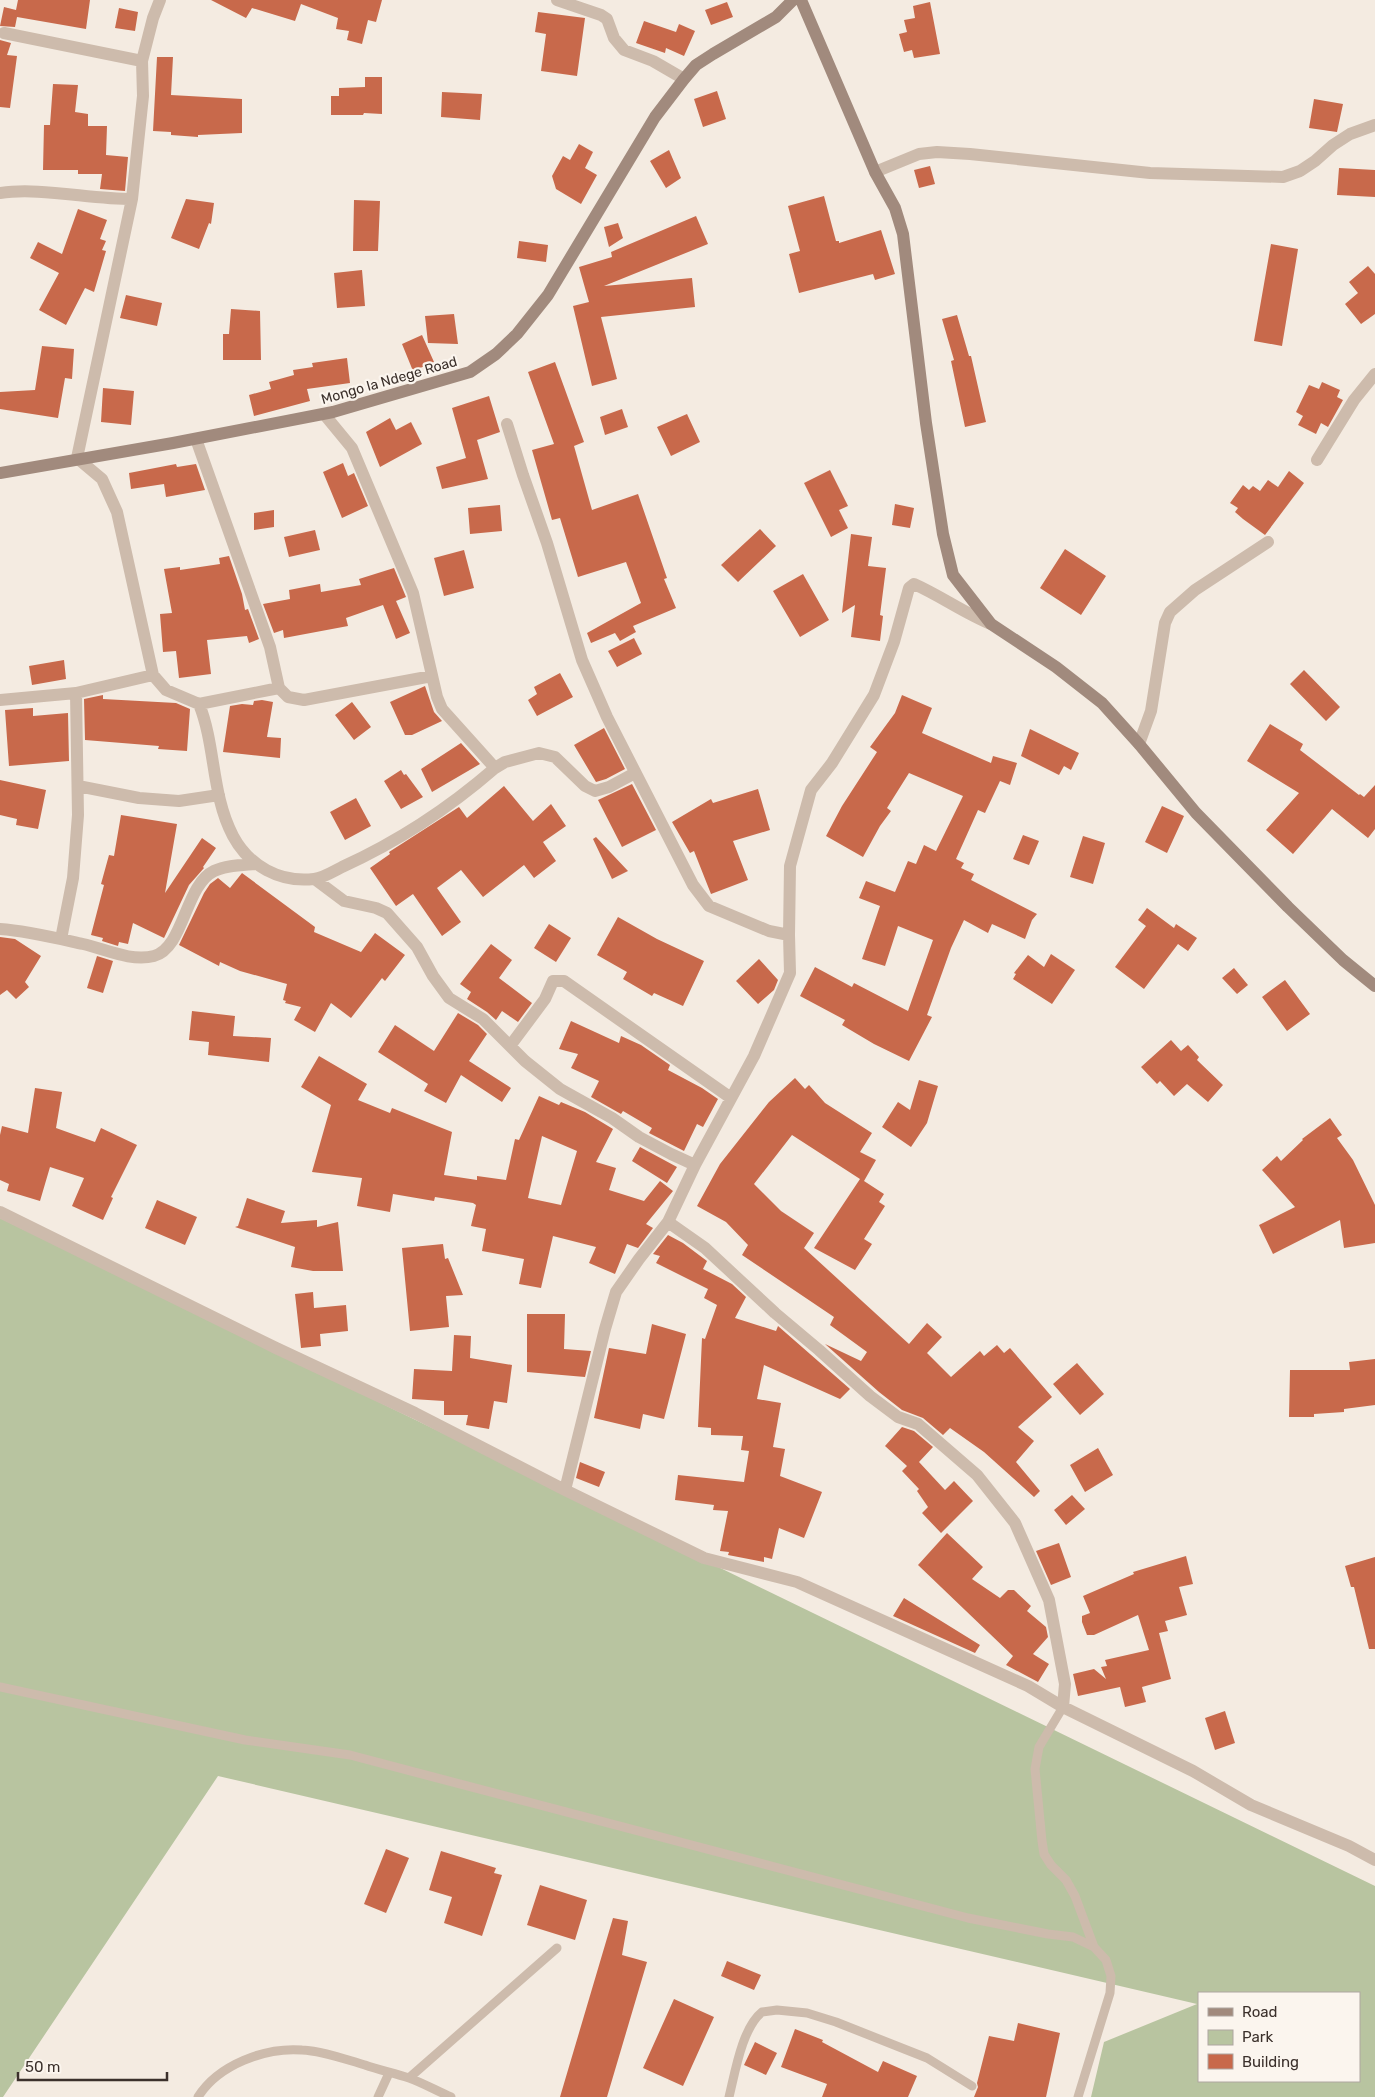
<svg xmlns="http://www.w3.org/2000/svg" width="1375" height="2097" viewBox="0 0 1375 2097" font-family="Rubik,sans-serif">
<rect width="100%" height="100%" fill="#f4ebe1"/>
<path fill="#b8c4a0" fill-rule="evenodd" d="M0 1218 1375 1886V2097H1091L1104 2042 1197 2004 218 1776 3 2097H0ZM1199 1993H1359V2081H1199Z"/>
<path fill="#c8694b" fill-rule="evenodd" d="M18 0H90L86 29 17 17 15 27 0 26 4 7 16 10Z
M211 0H382L376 22 368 20 362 44 347 40 349 31 336 29 338 18 301 4 295 21 252 8 246 18Z
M727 2 733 17 711 25 705 10Z
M930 2 940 54 914 58 912 50 904 52 899 34 907 32 904 20 915 18 913 6Z
M119 8 138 12 135 31 115 28Z
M538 12 585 18 577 76 541 71 546 34 535 32Z
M644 21 676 32 679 24 695 31 684 56 666 48 665 53 636 43Z
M0 40 11 43 7 55 17 56 10 108 0 107Z
M157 57H173L171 95 242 99V133L198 135V137L171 135V132L153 131Z
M365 77H382V114L364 113 363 115H331V96H339V88L365 87Z
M53 84 78 85 75 112 88 114V126H107L106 155 128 157 125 191 100 189 102 174H78V170H43L44 125H50Z
M717 91 726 119 703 127 694 99Z
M442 92 482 94 480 120 441 117Z
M1314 99 1343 104 1337 132 1309 128Z
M579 144 593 152 585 168 597 175 581 204 556 189 552 176 563 156 570 160Z
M669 150 681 178 666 188 650 161Z
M930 166 935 184 919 188 914 170Z
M1339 168 1375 170V197L1337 195Z
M824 196 836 241H839V243L881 230 895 274 875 280 873 274 799 293 789 254 800 251 788 206Z
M186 199 214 203 211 224 209 223 199 249 171 238Z
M354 200 380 201 378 251H353Z
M78 209 107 220 100 239 106 241 102 250 106 251 94 292 85 288 66 325 39 310 59 273 30 258 38 242 62 254Z
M696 216 708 244 604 286 692 278 695 307 601 317 617 379 592 386 573 306 589 302 579 267 612 257 611 252Z
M618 223 623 238 609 247 604 227Z
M519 241 548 245 546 262 517 258Z
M1271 244 1298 249 1282 346 1254 341Z
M1368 266 1375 274V314L1361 324 1345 304 1358 293 1349 282Z
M362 270 365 306 337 308 334 273Z
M126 295 162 303 157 326 120 318Z
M231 309 260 311 261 360H223V334H229Z
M454 314 458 344 428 343 425 316Z
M957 315 969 356H971L986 422 965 427 951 361 954 360 942 319Z
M422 335 434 362 413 371 402 344Z
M42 346 74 349 72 379 65 378 58 418 0 409V392L35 390Z
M347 358 350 383 307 389 310 401 254 416 249 395 271 389 269 382 294 375 293 370 313 367 312 363Z
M555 362 584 442 574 446 592 510 638 494 667 578 664 579 676 608 633 626 636 632 620 641 615 633 591 643 587 633 641 603 626 562 578 577 560 518 552 520 532 450 554 444 528 372Z
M1322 382 1340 390 1337 397 1343 400 1328 427 1321 423 1316 434 1298 425 1303 416 1296 412 1309 385 1319 389Z
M103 388 134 391 131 425 101 422Z
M489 396 500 432 477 440 488 479 442 489 436 467 466 458 452 408Z
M622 409 628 427 605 435 600 417Z
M687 414 700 442 671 456 657 427Z
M390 418 396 430 411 422 422 444 380 467 366 432Z
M343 463 348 476 354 473 368 506 342 518 323 472Z
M176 464 177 467 196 464 205 490 166 497 164 484 131 489 129 473Z
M830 470 848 506 839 510 848 528 831 537 804 483Z
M1289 471 1304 483 1265 535 1243 519 1235 512 1238 508 1230 503 1243 485 1249 490 1253 486 1260 491 1268 480 1278 487Z
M895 504 914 508 910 528 892 525Z
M500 505 502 531 470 534 468 508Z
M274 510V527L254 530V513Z
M760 529 776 546 738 582 721 565Z
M315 530 320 550 289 557 284 537Z
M851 534 872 537 868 566 886 568 880 615 883 616 880 641 851 637 855 605 842 613Z
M1065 549 1106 576 1081 615 1040 588Z
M464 550 474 588 444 596 434 558Z
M229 556 242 594 245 610 248 609 259 639 249 643 247 636 207 640 211 674 179 678 176 651 163 652 160 614 172 613 164 569 180 567V570L220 564 219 558Z
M394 568 406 597 396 601 410 633 396 639 383 605 346 618 348 626 284 638 283 630 274 633 263 604 290 599 289 590 320 584 321 592 361 585 359 579Z
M803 574 829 620 800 637 773 591Z
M634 638 642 654 617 667 608 651Z
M64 660 66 679 32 685 29 666Z
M1304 670 1340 707 1326 721 1290 684Z
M560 673 573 697 537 716 528 700 537 694 534 687Z
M425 686 434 712 442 721 412 735H405L390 702Z
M103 695V699L176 703 190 709 187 751 158 749 159 746 85 740 84 699Z
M902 695 932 708 922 733 991 763 993 756 1017 763 1010 785 1000 781 985 813 978 810 956 859 964 863 961 868 974 874 971 880 1037 914 1032 920 1025 939 992 924 988 933 964 920 951 948 927 1015 932 1017 909 1061 874 1044 842 1025 845 1020 800 996 815 967 852 987 854 983 908 1011 933 940 898 926 885 966 862 959 880 906 859 898 866 881 895 892 908 861 916 864 924 845 936 851 963 796 909 773 887 808 891 811 880 826 863 857 826 836 842 806 877 752 870 747 895 713Z
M262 700 273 702 267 737 281 738 280 758 223 752 230 706 242 704 253 705 254 701Z
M352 702 371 727 354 740 335 715Z
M33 708V716L68 713 69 761 9 766 5 710Z
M1270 724 1303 744 1300 750 1359 795 1360 794 1364 797 1375 785V829L1368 838 1332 809 1293 854 1266 830 1299 793 1247 761Z
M604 728 625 769 606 779 596 782 574 745Z
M1030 729 1079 753 1071 770 1064 766 1059 775 1021 756Z
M461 743 480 764 432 792 421 769Z
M401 770 404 775 406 774 423 797 401 809 384 781Z
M0 780 46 790 38 829 16 825 17 819 0 815Z
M632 784 656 830 622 847 598 800Z
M504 786 533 821 551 804 566 826 543 842 556 861 534 878 524 865 483 897 461 870 437 888 461 922 442 936 413 894 396 906 370 868 390 854 389 852 459 807 467 818Z
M758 789 770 830 733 841 748 880 711 894 694 851 690 853 672 822 711 799 713 803Z
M356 798 371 826 345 840 330 812Z
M1162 806 1184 816 1167 853 1145 842Z
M121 815 177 824 165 893 202 838 216 848 203 867 204 868 189 885 164 938 133 923 128 944 119 942 118 946 102 941 103 938 91 935 104 885 101 884 109 855 114 856Z
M1023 835 1039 841 1029 865 1013 859Z
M1083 836 1105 843 1093 884 1070 877Z
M596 837 628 871 612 879 593 839Z
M242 873 315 927 314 932 361 952 375 933 405 955 385 981 382 978 351 1018 331 1003 315 1032 294 1020 301 1007 285 1003 286 1001 283 1000 287 984 240 971 220 962 219 966 179 945 204 893 210 884 218 878 230 888Z
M1147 908 1174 928 1176 924 1197 938 1188 951 1178 944 1144 989 1115 967 1146 926 1138 920Z
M618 917 657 939 704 961 683 1006 654 993 652 996 623 979 627 972 597 955Z
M549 924 571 938 556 962 534 948Z
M0 937 15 939 41 956 25 982 29 987 16 999 7 990 0 995Z
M491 944 512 960 499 978 532 1003 518 1022 502 1011 496 1020 487 1012 467 999 471 992 460 984Z
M1051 954 1075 970 1052 1004 1013 979 1016 974 1014 973 1028 955 1044 967Z
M97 956 113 961 103 993 87 988Z
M759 959 778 980 774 990 758 1004 736 981Z
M1234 968 1248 985 1237 994 1222 978Z
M1285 980 1310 1014 1287 1031 1262 997Z
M192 1011 235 1016 233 1036 271 1038 269 1062 208 1055 209 1042 189 1040Z
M458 1013 478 1025 487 1034 469 1061 511 1088 502 1102 461 1075 446 1103 424 1091 428 1084 378 1052 395 1025 434 1051Z
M571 1021 619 1043 621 1036 641 1045 670 1065 668 1070 702 1088 718 1099 703 1127 697 1124 684 1151 649 1133 652 1128 623 1111 621 1114 591 1097 599 1081 571 1068 578 1054 559 1049Z
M1171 1040 1181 1051 1188 1045 1199 1057 1197 1060 1223 1085 1208 1102 1187 1084 1174 1096 1160 1081 1157 1084 1141 1067Z
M319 1056 367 1084 358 1100 390 1113 392 1108 452 1132 444 1175 477 1180V1176L506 1180 515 1139 519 1140 539 1096 559 1105 561 1102 585 1112 613 1129 596 1162 616 1168 609 1190 644 1201 660 1181 673 1191 646 1224 653 1228 638 1248 627 1244 615 1274 589 1263 596 1247 553 1236 541 1288 519 1284 524 1259 482 1251 486 1229 471 1226 476 1205 473 1203 435 1197 434 1201 393 1194 390 1212 357 1206 362 1178 312 1172 331 1105 301 1087ZM542 1136 577 1151 561 1205 528 1198Z
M795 1078 805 1089 809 1085 825 1103 872 1133 860 1152 876 1160 864 1181 884 1194 879 1202 885 1206 864 1239 872 1244 855 1270 814 1248 860 1179 792 1135 754 1184 781 1211 814 1233 804 1248 909 1344 927 1323 942 1337 927 1353 951 1377 980 1351 984 1356 997 1345 1004 1353 1010 1348 1052 1397 1018 1427 1034 1441 1016 1462 1040 1491 1034 1497 984 1452 950 1428 943 1435 923 1418 902 1410 879 1392 825 1344 861 1361 867 1352 830 1325 834 1317 742 1255 748 1245 726 1222 697 1206 720 1164 769 1102Z
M919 1080 938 1086 927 1123 911 1147 882 1127 898 1102 910 1110Z
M35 1088 62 1092 56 1128 95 1142 101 1128 137 1145 111 1197 113 1198 103 1220 72 1206 84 1178 50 1167 40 1201 7 1191 9 1184 0 1180V1135L2 1126 28 1133Z
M1330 1118 1342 1135 1337 1138 1353 1160 1375 1205V1243L1344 1248 1340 1220 1273 1254 1259 1225 1295 1207 1262 1170 1277 1156 1281 1161 1303 1140 1302 1139Z
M640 1147 677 1167 667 1183 632 1161Z
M247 1198 285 1211 281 1223 317 1220V1227L338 1222 343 1271H313L291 1267 295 1247 235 1227 238 1226Z
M157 1200 197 1217 185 1245 145 1228Z
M668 1235 683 1243 707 1261 703 1269 732 1284 746 1297 735 1318 776 1331 778 1326 850 1389 840 1399 764 1365 757 1399 781 1403 773 1447 785 1449 780 1476 822 1492 804 1538 779 1528 772 1559 764 1557V1562L728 1555 729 1552 720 1551 728 1511 713 1510 714 1505 675 1500 678 1475 744 1482 749 1451 741 1450 743 1436 711 1435V1428L698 1427 702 1338 705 1339 717 1305 704 1298 708 1289 656 1263 660 1256 653 1254Z
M443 1244 445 1259 448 1258 463 1295 446 1296 449 1327 410 1331 402 1248Z
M313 1292 314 1308 346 1305 348 1331 320 1334 321 1346 301 1348 295 1294Z
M527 1314H565L564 1349 591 1351 585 1377 527 1372Z
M652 1324 686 1334 664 1419 643 1414 640 1429 594 1418 609 1348 646 1354Z
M454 1335 471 1336 470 1358 512 1365 507 1403 494 1401 489 1429 466 1425 468 1415H444V1401L412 1399 414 1369 452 1371Z
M1375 1359V1405L1344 1409V1412L1314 1414V1417H1289L1290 1370H1350L1349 1362Z
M1077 1363 1104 1394 1080 1415 1053 1384Z
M902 1427 914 1431 933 1447 919 1462 945 1490 954 1481 973 1501 941 1533 922 1513 928 1507 917 1491 919 1489 902 1471 907 1466 885 1446Z
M1098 1448 1113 1475 1085 1492 1070 1465Z
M580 1462 605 1472 599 1487 576 1478Z
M1072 1495 1085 1509 1066 1525 1054 1510Z
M947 1533 983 1567 972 1579 1000 1598 1008 1590H1014L1031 1606 1027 1611 1046 1627 1048 1637 1033 1654 1049 1664 1038 1682 1006 1665 1013 1656 918 1565Z
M1059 1543 1071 1577 1051 1585 1036 1551Z
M1186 1556 1193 1584 1179 1587 1187 1615 1165 1621 1168 1631 1159 1633 1171 1679 1142 1687 1146 1702 1125 1707 1120 1687 1078 1696 1073 1674 1094 1669 1106 1679 1101 1667 1107 1666 1105 1660 1149 1650 1138 1615 1094 1635H1087L1082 1622V1616L1090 1613 1083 1596 1134 1574 1133 1572Z
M1375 1557V1649H1369L1354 1587H1351L1345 1566Z
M904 1598 980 1645 975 1653 893 1616Z
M1225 1711 1235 1743 1215 1750 1205 1718Z
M386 1849 409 1858 386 1913 364 1904Z
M441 1851 496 1868 494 1873 502 1875 482 1936 444 1923 452 1897 429 1890Z
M540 1885 587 1900 575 1940 527 1925Z
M613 1918 628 1921 622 1955 647 1962 607 2097H560Z
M727 1961 761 1975 754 1990 721 1976Z
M674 1999 714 2017 683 2086 643 2068Z
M1018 2023 1060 2033 1046 2097H974L978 2087 977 2083 989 2036 1014 2041Z
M795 2029 823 2040 822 2042 878 2072 883 2061 917 2076 908 2097H822L827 2084 781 2067Z
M755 2042 777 2053 766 2075 744 2065Z"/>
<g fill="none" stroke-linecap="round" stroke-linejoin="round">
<path stroke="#cdbbac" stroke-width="9" d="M0 1687 245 1740 350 1755 968 1918 1048 1934 1073 1937 1094 1947 1106 1960 1111 1976 1110 1993 1078 2097
M1063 1707 1039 1747 1035 1769 1042 1841 1044 1854 1051 1865 1066 1880 1075 1896 1094 1947
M409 2078 557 1948
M198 2097C218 2065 265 2047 302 2050 323 2051 344 2059 365 2065 379 2070 394 2073 409 2078 423 2083 437 2091 451 2097
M378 2097 389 2073
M729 2097C735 2073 742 2028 762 2012L777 2010 807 2013 836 2022 927 2058 972 2086"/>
<path stroke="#cdbbac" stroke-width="12" d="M160 0 153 18 142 61 143 96 132 199 77 458 102 479 117 512 153 675 166 690 199 704C216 746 211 794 233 836 249 866 280 883 314 879 323 878 334 871 342 867 397 842 449 808 495 768
M557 0 601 15 607 19 614 38 624 50 653 61 684 79
M4 33 142 61
M875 172 919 154 937 152 970 154 1150 173 1283 177 1300 171 1315 161 1333 145 1350 134 1375 125
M0 193C39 187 90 199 132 199
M324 414 352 448 413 593 437 697 442 709 495 768 505 762 539 753 555 757 585 786 595 791 609 787 635 773
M507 424 523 475 547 543 582 660 607 717 693 885 709 906 769 931 789 935
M196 439 270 647 279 688 288 697 304 700 432 676
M1317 460 1354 400 1375 374
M0 700 76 693 153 675
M199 704 279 688
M1139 744 1151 711 1165 623 1170 612 1195 590 1268 542
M78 786 139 798 179 801 219 795
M316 880 344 901 376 908 387 913 417 947 433 976 449 998 483 1019 525 1061 560 1089 612 1118 639 1137 671 1154 695 1165
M0 929C28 931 56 938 83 944 105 949 131 962 154 956 184 948 185 885 214 871 226 865 242 865 255 864
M61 939 73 878 78 815 76 693
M510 1046 545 999 553 981H564L731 1098
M0 1212 276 1348 415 1413 565 1490 704 1558 797 1582 808 1587 1028 1686 1063 1707 1193 1771 1251 1805 1349 1846 1375 1860
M668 1222 705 1248 775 1313 819 1350 870 1396 898 1417 918 1424 977 1475 1015 1523 1049 1600 1065 1684 1063 1707
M565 1490 605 1329 616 1292 639 1259 668 1222 695 1165 754 1056 790 973 789 935 790 866 811 790 832 763 874 695 894 642 909 588 914 584C941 596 964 613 991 624"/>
<path stroke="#a18a7d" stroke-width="12" d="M801 0 875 172 895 208 903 234 926 423 943 534 953 575 991 624 1056 667 1102 703 1139 744 1196 813 1288 907 1343 960 1375 986
M0 473 173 443 333 412 470 372 496 354 517 334 548 295 655 117 684 79 696 65 713 54 776 17 793 0"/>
</g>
<g text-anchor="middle" stroke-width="4.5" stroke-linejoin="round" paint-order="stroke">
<g font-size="14" fill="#3b302b" stroke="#fbf5ee">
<text transform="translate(389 380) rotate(-16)" y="5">Mongo la Ndege Road</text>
</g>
</g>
<rect x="1198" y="1992" width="162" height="90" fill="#fbf5ee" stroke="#aea6a0"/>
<rect x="1208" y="2008" width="25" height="8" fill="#a18a7d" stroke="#aea6a0"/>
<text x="1242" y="2017" font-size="15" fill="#3b302b">Road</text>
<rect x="1208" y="2030" width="25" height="15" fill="#b8c4a0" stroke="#aea6a0"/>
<text x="1242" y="2042" font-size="15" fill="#3b302b">Park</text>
<rect x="1208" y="2054" width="25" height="15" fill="#c8694b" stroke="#aea6a0"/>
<text x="1242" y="2067" font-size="15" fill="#3b302b">Building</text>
<path d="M18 2072v8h149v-8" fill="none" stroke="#3b302b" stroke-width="2.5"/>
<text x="25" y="2072" font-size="15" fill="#3b302b" stroke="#fbf5ee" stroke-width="4" paint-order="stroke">50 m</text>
</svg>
